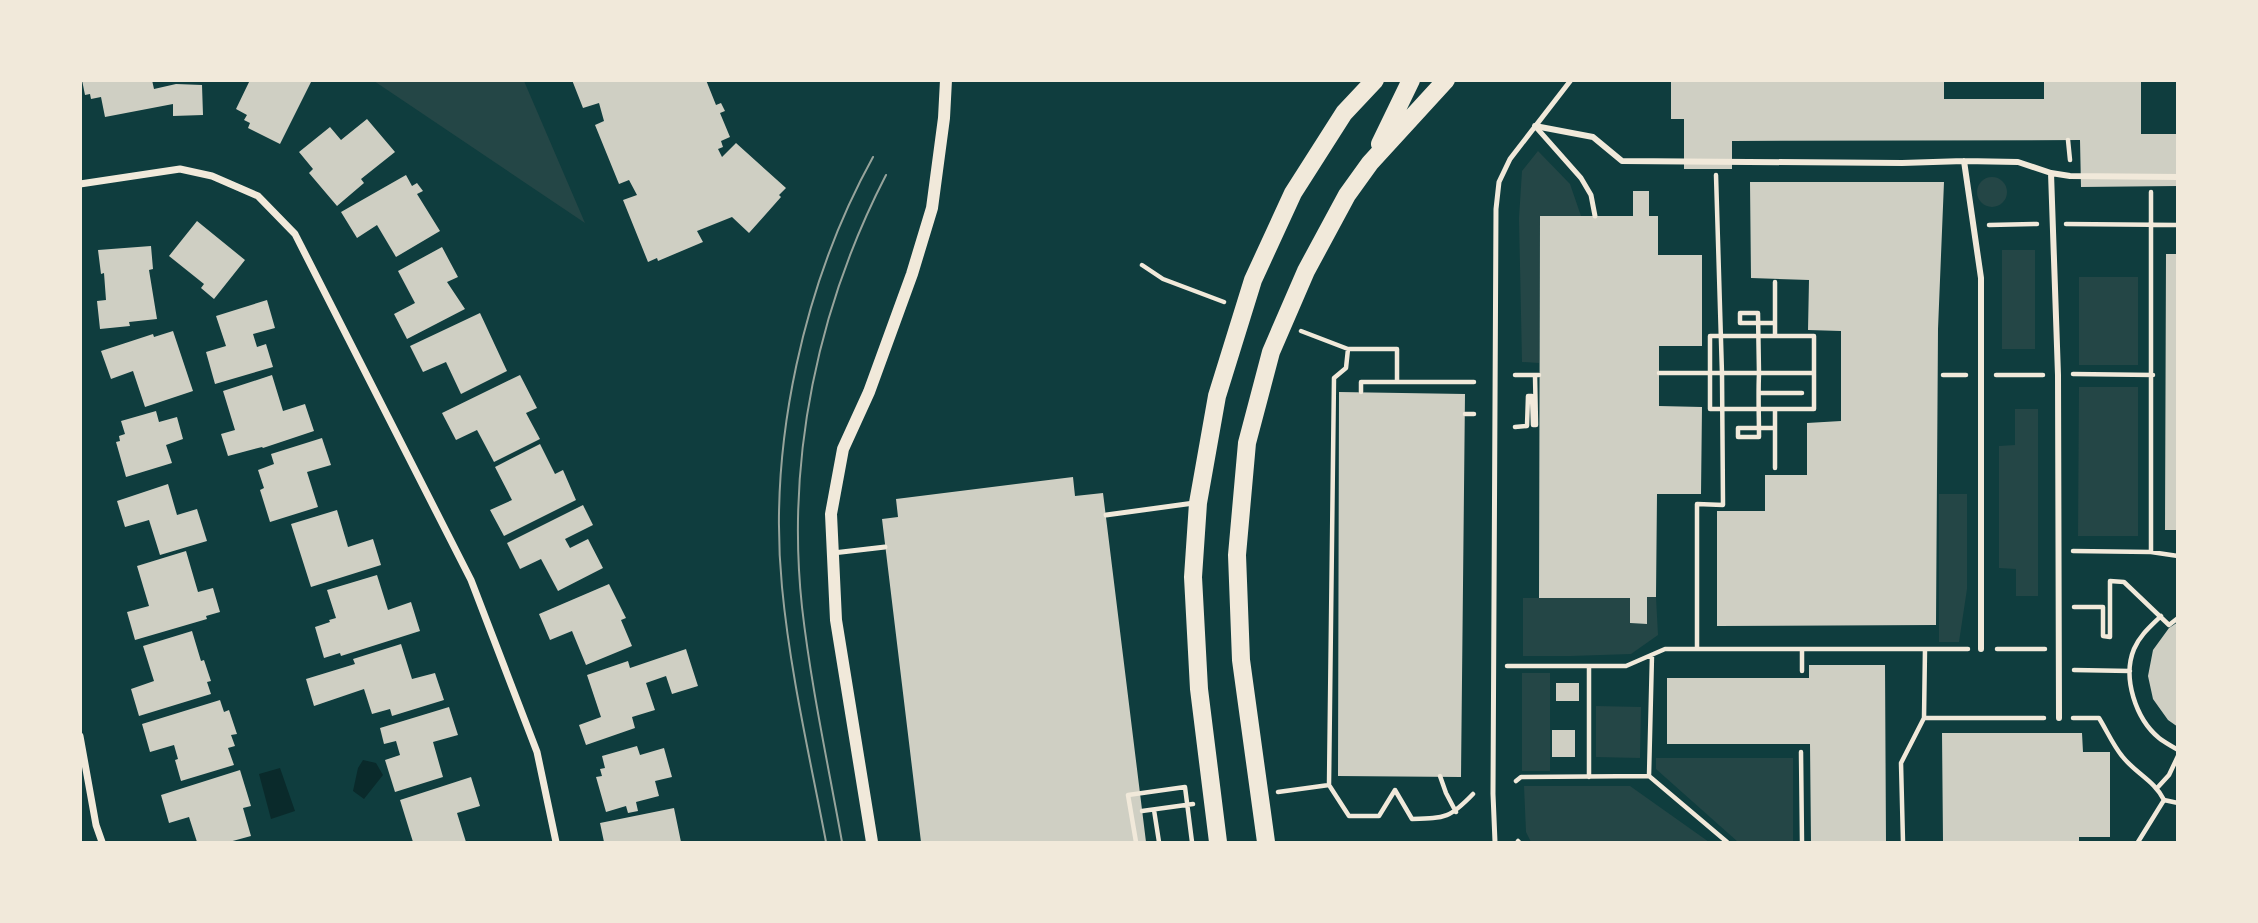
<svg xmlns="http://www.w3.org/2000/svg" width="2258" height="923" viewBox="0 0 2258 923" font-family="'Roboto Condensed',sans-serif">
<rect width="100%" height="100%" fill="#0f3d3e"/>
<path fill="#244646" d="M374 81H524L585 223Z
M1538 151 1570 184 1581 216H1540L1539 363 1522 362 1519 218 1522 171Z
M1977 192a15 15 0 1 1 30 0a15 15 0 1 1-30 0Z
M2002 250H2035V349H2002Z
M2079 277H2138V365H2079Z
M2079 387H2138V536H2078Z
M2015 409H2038V596H2016V569L1999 568V446L2015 445Z
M1939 494H1967V589L1959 642H1939Z
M1647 597H1656L1658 635 1631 654 1571 656H1523V598H1630V623L1646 624Z
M1522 673H1550V771H1522Z
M1596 706 1641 707 1640 758 1596 757Z
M1656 758H1793V842H1738L1656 769Z
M1524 786H1630L1709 842H1531L1526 832Z"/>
<path fill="#0a2a2b" d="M363 760 376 763 383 775 364 799 353 791 358 768Z
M280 768 295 811 271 819 259 774Z"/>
<path fill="#cfcfc3" d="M82 80H152L154 89 176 84 202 85 203 115 173 116V104L105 117 101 97 91 99 90 94 85 95Z
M250 80H312L280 144 248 128 250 123 244 120 247 115 236 109Z
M572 80H706L716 105 721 103 725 111 720 113 730 137 721 141 723 147 718 149 722 157 736 143 786 188 779 195 781 197 749 233 732 217 697 231 703 242 658 261 657 258 648 262 623 200 637 195 629 180 619 184 595 125 604 121 599 103 583 108Z
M1671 80H1944V99H2044V80H2141V134H2178V186L2081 187 2080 140 1732 141V169H1684V119H1671Z
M367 119 395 152 361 179 364 183 337 206 309 173 313 169 299 152 330 127 341 140Z
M406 175 412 186 417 183 423 191 417 194 440 231 396 257 377 225 357 238 341 212Z
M1750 182H1944L1938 329 1936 625 1717 626V511H1765V475H1807V423L1841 421V331L1808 330 1809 280 1751 278Z
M1633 191H1649V216H1658V255H1702V346H1659V406L1702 407 1701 494H1657L1656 597H1647V624L1630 623V598H1539L1540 216H1633Z
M197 221 245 260 214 299 201 288 204 284 169 256Z
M151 246 153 269 149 270 157 319 129 322 130 326 100 329 97 301 106 300 104 273 101 274 98 250Z
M442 247 458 277 447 282 465 309 407 339 394 314 415 303 398 271Z
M2166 254H2178V530H2165Z
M267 300 275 328 253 334 257 347 266 344 273 367 215 384 206 352 226 346 216 316Z
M480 313 507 371 461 394 446 362 423 372 410 346Z
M173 331 193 391 145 407 133 371 111 379 101 351 153 334 154 337Z
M272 375 283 411 305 404 314 431 263 448 262 447 228 456 221 434 235 430 223 391Z
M520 375 537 408 526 413 540 439 494 462 477 430 456 440 442 413Z
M1339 392 1465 394 1461 777 1338 776Z
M156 411 159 422 177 417 183 439 166 445 172 463 126 477 116 442 120 441 119 436 125 434 121 421Z
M322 438 331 465 307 472 318 507 270 522 260 490 264 488 258 470 274 464 271 454Z
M540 444 555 474 563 470 576 500 504 536 490 510 512 500 495 467Z
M1073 477 1075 496 1103 493 1146 842H921L882 519 898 517 896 499Z
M168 484 177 515 197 509 207 541 160 555 149 520 125 527 117 501Z
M583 505 593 525 565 539 570 548 588 539 603 568 558 591 541 559 520 569 507 543Z
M337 510 348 547 373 539 381 565 311 587 291 524Z
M186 551 198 592 213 588 220 612 206 616 207 619 135 640 127 612 149 606 137 566Z
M377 575 388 610 411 602 420 631 341 656 340 653 324 658 315 627 330 622 329 620 336 618 327 590Z
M609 584 626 618 621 620 632 646 586 665 572 631 550 640 539 614Z
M2178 622V727L2168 720 2153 699 2148 676 2153 650 2169 628Z
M192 631 201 661 204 660 211 681 207 682 211 694 139 716 131 689 154 681 143 646Z
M401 644 412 679 435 673 444 700 392 716 390 709 372 714 364 689 314 706 306 679 355 664 353 659Z
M686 649 698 686 672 694 666 676 646 683 655 710 632 717 635 728 586 745 579 725 601 717 587 675 628 661 630 668Z
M1809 665H1885L1886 842H1811L1810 744H1667V678H1809Z
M1556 683H1579V701H1556Z
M220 700 224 712 229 710 237 734 231 735 235 746 228 748 234 765 181 781 175 760 178 759 174 745 150 752 142 724Z
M449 707 458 735 433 742 443 777 395 792 385 760 400 755 396 741 384 744 380 728Z
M1552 730H1575V757H1552Z
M1942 733H2082L2083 752H2110V837H2079V842H1943Z
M637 746 640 755 664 748 672 777 655 781 659 796 636 802 638 811 628 813 626 806 606 812 596 777 602 776 600 769 605 768 602 756Z
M240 770 251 806 243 808 251 836 229 842H197L189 817 169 823 161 795Z
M471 777 480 806 457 813 466 842H413L400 800Z
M674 808 681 842H604L600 823Z"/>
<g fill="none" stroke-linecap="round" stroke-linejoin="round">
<path stroke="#f1e9da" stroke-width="4.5" d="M2068 140 2070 160
M2066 224 2178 225
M1989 225 2037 224
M1142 265 1163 279 1224 302
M1775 282V336
M1775 323H1740V313H1758L1759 374C1758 395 1759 416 1759 437H1738V428H1775
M1301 331 1348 349H1397V382
M1710 336H1814V409H1710Z
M1348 349 1346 368 1334 378 1329 785 1349 816H1379L1395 790 1412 819C1446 818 1450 818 1473 794
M1659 373H1814
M2073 374 2153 375
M1515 375H1539
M1943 375H1966
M1996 375H2043
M1361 392V382H1474
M1759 393H1802
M1775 409V468
M1465 414H1474
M1515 427 1527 426 1528 396H1532L1533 425H1536L1535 375
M2073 551 2151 552 2178 556
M2151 552V192
M2074 607H2103V636L2110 637V581L2124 582 2169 625 2178 618
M2161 616C2151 626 2140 635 2134 649 2122 678 2136 719 2159 738 2165 743 2172 746 2178 750
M1697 649V504L1723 505 1722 374 1716 175
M1802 649V671
M1997 649H2045
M1507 666H1626L1665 649H1968
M2074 670 2130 671
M1924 718H2044
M2073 718H2099C2107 731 2113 745 2122 756 2135 773 2155 781 2164 800L2178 803
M1801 752 1802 842
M1440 776 1446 793 1456 812
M1649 776 1652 655
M1589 777V666
M1516 781 1521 777 1649 776 1727 842
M2158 787 2169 775 2178 756
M1278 792 1329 785
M1154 810 1159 842
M1142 811 1193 804
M1518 841 1519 842
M1136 842 1128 795 1185 787 1192 842
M1903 842 1901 763 1924 718 1925 649
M2138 842 2164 800"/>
<path stroke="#f1e9da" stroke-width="5" d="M1535 126 1581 178 1591 195 1595 216
M1106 515 1194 503
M833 553 885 547
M1495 842 1493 794 1496 209 1499 182 1510 159 1571 80"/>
<path stroke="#f1e9da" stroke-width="6" d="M1535 126 1593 137 1622 161 1902 163 1964 161 2018 162 2051 173 2070 176 2178 177
M1964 161 1981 278V649
M2051 173 2058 375 2059 718"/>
<path stroke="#f1e9da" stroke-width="7" d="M80 184 180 169 212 176 258 196 295 234 471 580 537 752 556 842
M80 736 96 825 102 842"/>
<path stroke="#f1e9da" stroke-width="12" d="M872 842 836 620 831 514 843 449 869 392 912 274 932 208 944 118 946 80"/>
<path stroke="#f1e9da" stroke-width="18" d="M1380 144 1411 80
M1218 842 1199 689 1193 577 1198 503 1217 396 1253 280 1293 193 1344 113 1375 80
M1266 842 1241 660 1237 555 1247 443 1271 352 1306 271 1347 195 1370 163 1446 80"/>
<path stroke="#97a49c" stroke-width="2" d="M826 842C810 758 790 672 782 587 768 444 804 282 873 157
M842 842C828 764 811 686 802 607 786 458 818 307 886 175"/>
</g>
<rect width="2258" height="923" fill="none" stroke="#f1e9da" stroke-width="164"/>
</svg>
